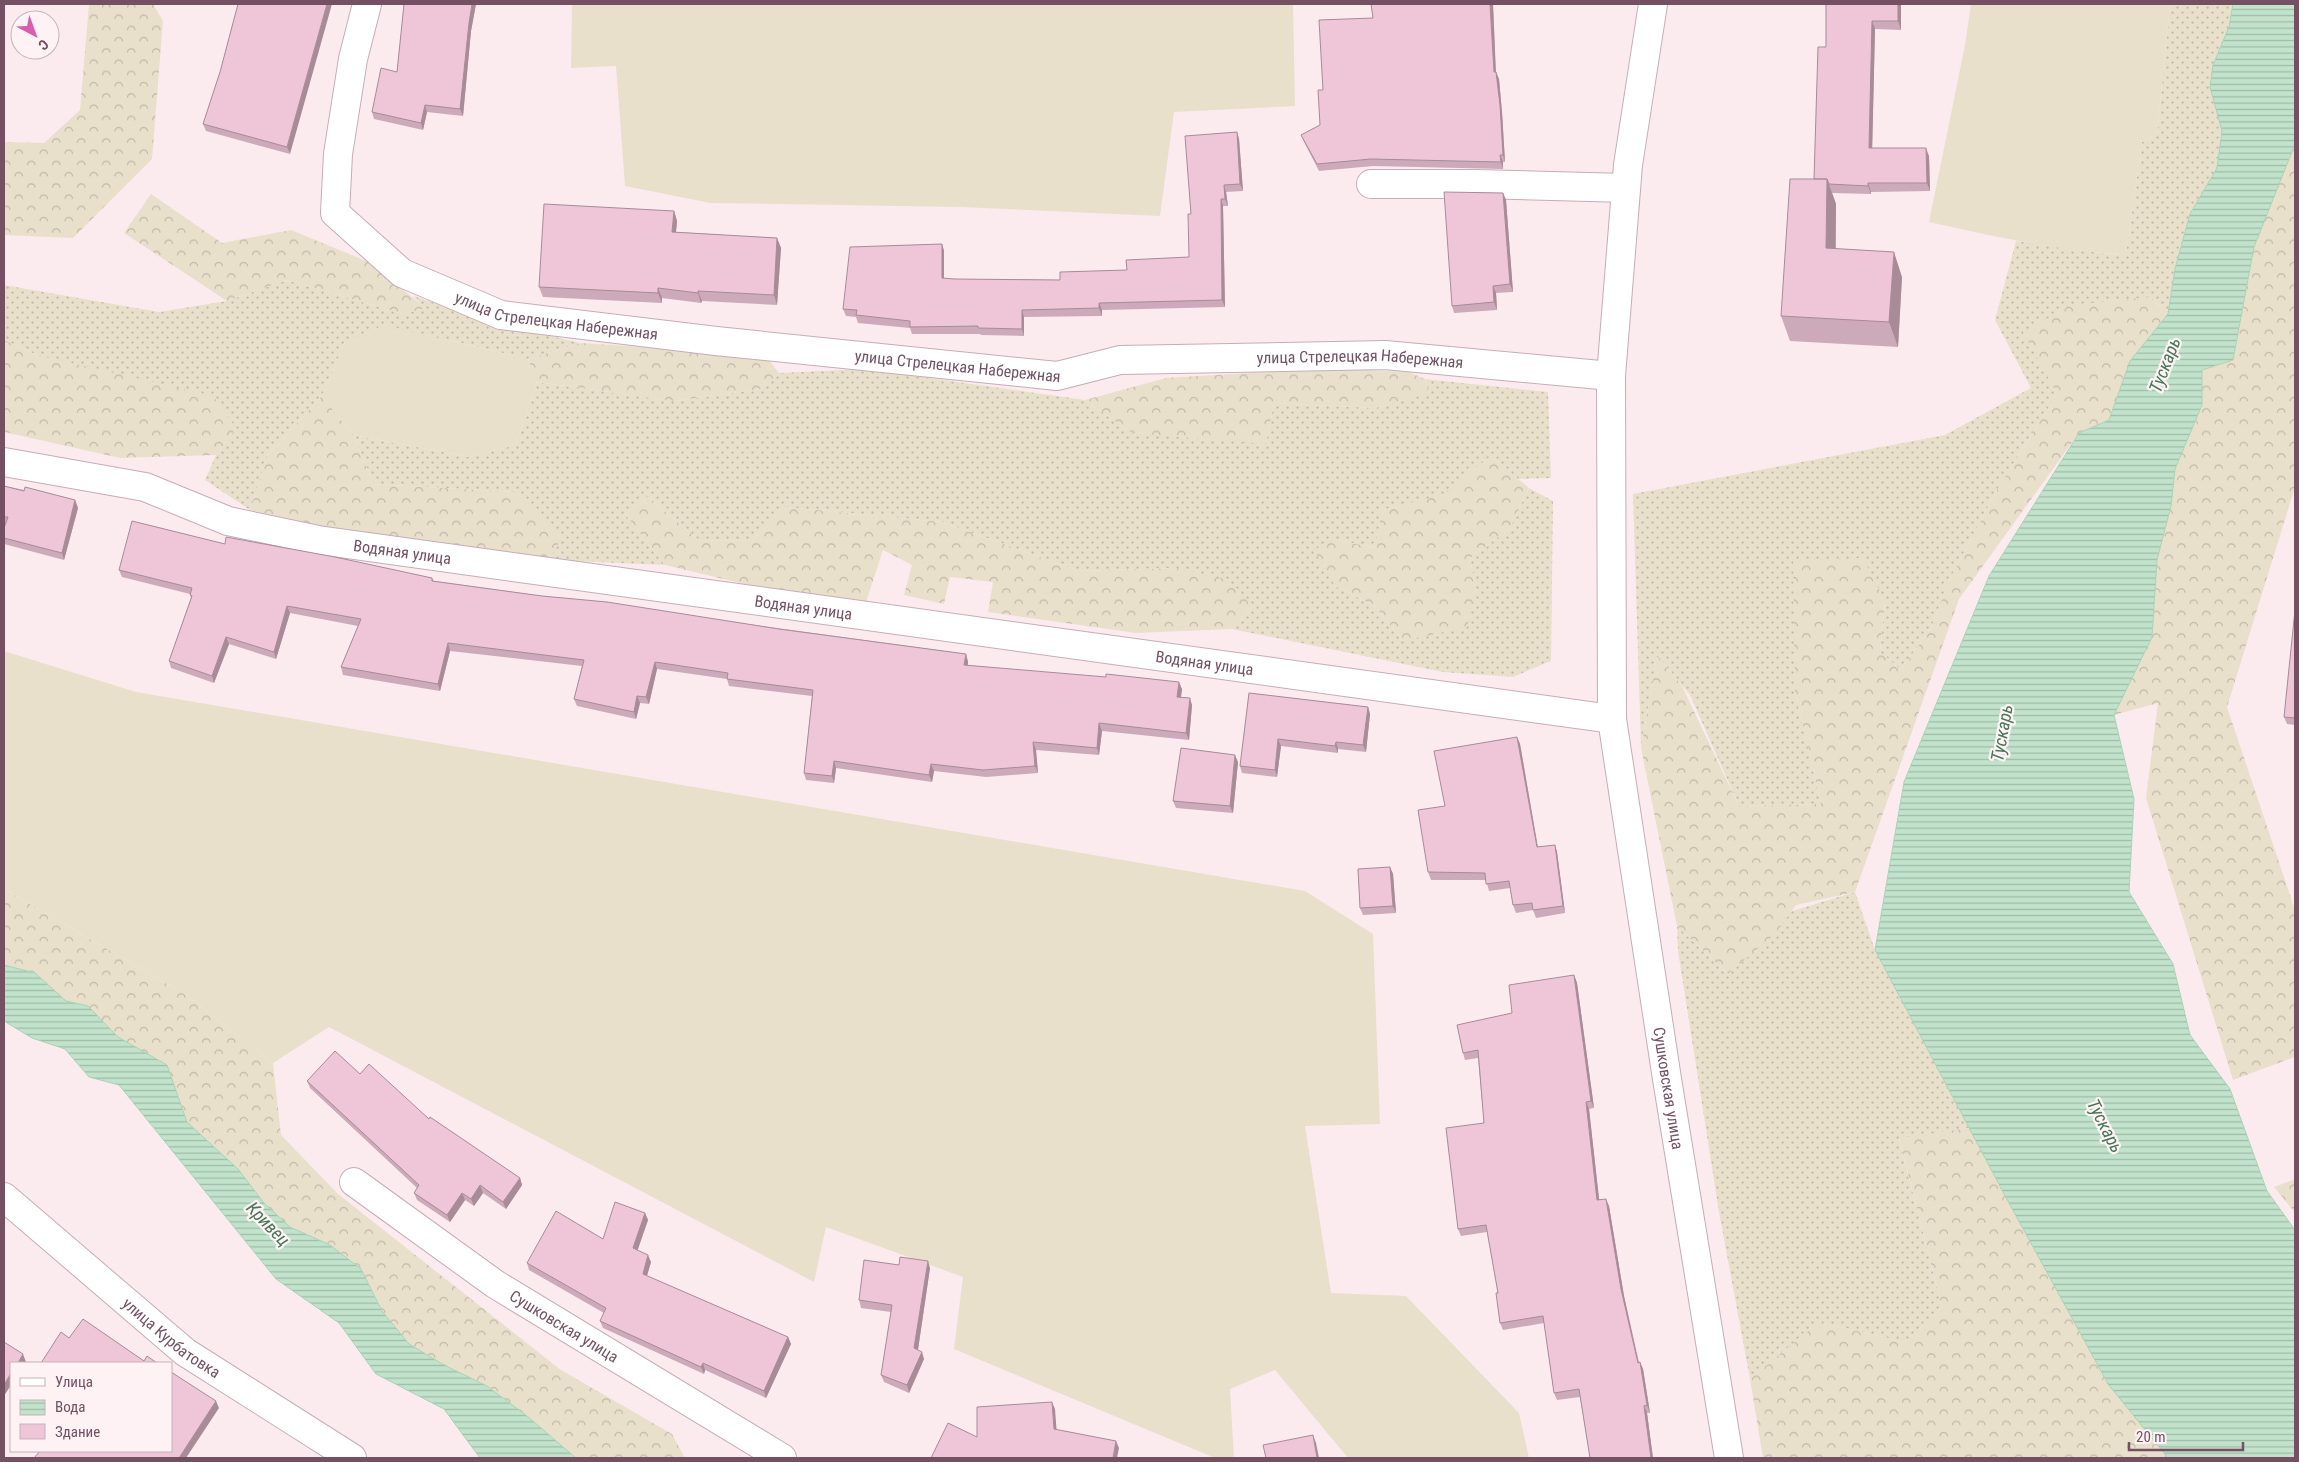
<svg xmlns="http://www.w3.org/2000/svg" width="2299" height="1462" viewBox="0 0 2299 1462" font-family="'Roboto Condensed',sans-serif">
<defs>
<pattern id="grass-dots" width="8" height="8" patternUnits="userSpaceOnUse" patternTransform="scale(1.25)"><rect width="8" height="8" fill="#e8e0cb"/><path d="M2 2h.1M6 6h.1" fill="none" stroke="#c1b8a8" stroke-width="1.8" stroke-linecap="round"/></pattern>
<pattern id="forest-crowns" width="20" height="18" patternUnits="userSpaceOnUse" patternTransform="scale(1.25)"><rect width="20" height="18" fill="#e8e0cb"/><path d="M2 6a3 3 0 1 1 6 0M12 15a3 3 0 1 1 6 0" fill="none" stroke="#c1b8a8"/></pattern>
<pattern id="water-rules" width="6" height="5" patternUnits="userSpaceOnUse" patternTransform="scale(1.25)"><rect width="6" height="5" fill="#c1e3cb"/><path d="M0 2.5h6" fill="none" stroke="#a1baa8"/></pattern>
</defs>
<rect width="100%" height="100%" fill="#fbebef"/>
<path fill="url(#grass-dots)" d="M2170 4H2233L2229 27 2213 65 2210 87 2222 131 2217 168 2190 214 2175 269 2168 314 2150 297 2057 394 1997 490 1949 581 1931 628 1901 670 1880 652 1885 601 1795 692 1821 804 1739 806 1690 695 1657 655 1641 748 1633 494 1945 435 2031 388 1995 320 2016 241 2100 253 2126 254 2142 142 2157 135Z
M287 280 403 314 424 308 413 296 504 325 581 343 528 359 453 341 345 342 322 396 268 455 250 510 205 480 216 455 236 428 37 355 4 340V285L159 312 227 301Z
M866 369 1085 400 1132 433 1266 443 1274 403 1375 408 1429 393 1425 379 1548 392 1551 478 1518 479 1491 456 1442 496 1382 510 1376 548 1333 539 1335 586 1375 606 1403 641 1476 593 1470 558 1510 528 1529 488 1553 501 1551 661 1513 677 1443 672 1232 629 1254 606 1175 568 1079 571 942 522 786 507 753 540 700 541 648 497 625 514 665 565 549 560 513 492 374 484 353 435 470 457 516 445 537 382 674 401 761 389 779 373Z
M1855 892 1875 950 1969 1128 1899 1139 1942 1307 1905 1342 1819 1322 1750 1379 1719 1212 1678 951 1677 926 1728 974 1792 911Z"/>
<path fill="url(#forest-crowns)" d="M89 4H153L163 21 152 159 73 238 4 235V142L44 143 80 110Z
M2295 139V487L2227 707 2295 910V1057L2233 1080 2146 798 2158 703 2114 715 2152 637 2157 560 2171 506 2175 469 2202 405V370L2233 360 2254 247Z
M151 194 222 243 291 230 371 263 425 308 403 314 287 280 227 301 124 233Z
M2150 297 2168 314 2130 361 2109 420 2079 433 1959 599 1855 892 1796 905 1776 933 1728 974 1677 926 1641 748 1657 655 1682 686 1739 806 1821 804 1795 692 1793 560 1863 558 1885 601 1880 652 1901 670 1931 628 1949 581 1997 490 2057 394 2023 332 2072 305Z
M4 340 37 355 213 396 236 428 216 455 120 458 4 432Z
M581 343 703 351 767 358 779 373 761 389 674 401 537 382 528 359Z
M1329 368 1409 372 1425 379 1429 394 1375 408 1274 403 1266 444 1132 433 1085 400 1166 378Z
M322 396 353 435 374 484 513 492 563 536 549 560 370 537 250 510 268 455Z
M1491 456 1529 488 1510 528 1470 558 1476 593 1467 627 1403 641 1375 606 1335 586 1314 550 1333 539 1375 548 1382 510 1442 495Z
M648 497 700 541 753 540 785 507 942 522 1079 571 1175 568 1225 579 1254 606 1232 629 1136 633 988 612 993 582 950 577 944 604 904 595 912 565 883 550 865 605 761 588 665 565 625 514Z
M4 889 188 996 273 1063 281 1135 338 1194 561 1370 672 1434 685 1458H576L527 1416 487 1386 444 1365 409 1344 382 1311 361 1269 330 1245 290 1227 264 1203 238 1169 187 1122 167 1065 118 1037 88 1006 66 1001 35 973 4 965Z
M1969 1128 2003 1192 2168 1458H1763L1750 1379 1819 1322 1905 1342 1942 1307 1899 1138Z
M2295 1179V1213L2274 1187Z"/>
<path fill="#e8e0cb" d="M572 4H1293L1295 106 1174 112 1160 216 960 207 710 203 625 186 616 66 571 68Z
M1971 4H2170L2157 135 2142 142 2126 254C2059 252 1994 236 1929 222L1965 45Z
M384 325 528 359 537 382 516 445 470 457 353 435 322 396 345 342Z
M4 651 136 692 1305 891 1373 934 1380 1124 1305 1126 1331 1293 1406 1296 1519 1413 1529 1458H1348L1275 1370 1230 1389 1234 1458H1215L954 1349 963 1277 826 1227 814 1282 329 1027 273 1063 188 996 4 889Z"/>
<path fill="url(#water-rules)" stroke="#a8d4b5" d="M2233 4H2295V144L2254 247 2233 360 2202 370V405L2175 469 2171 506 2157 560 2152 637 2114 715 2134 799 2129 892 2173 964 2190 1035 2230 1089 2267 1191 2295 1230V1458H2168L2108 1384 2003 1192 1875 950 1904 782 1989 576 2079 433 2109 420 2130 361 2168 314 2175 269 2190 214 2217 168 2222 131 2210 87 2213 65 2229 27Z
M4 965 35 973 66 1001 88 1006 118 1037 167 1065 187 1122 238 1169 264 1203 290 1227 330 1245 361 1269 382 1311 409 1344 444 1365 487 1386 527 1416 576 1458H480L444 1409 376 1374 339 1323 276 1279 119 1085 89 1077 65 1049 32 1038 4 1021Z"/>
<g fill="none" stroke-linecap="round" stroke-linejoin="round">
<defs>
<g id="minor">
<path id="s1" d="M367 4 353 59 338 154 335 213 402 273 501 315 716 341 1057 376 1120 360 1385 355 1611 376"/>
<path id="s2" d="M1653 4 1628 165 1611 376 1612 719 1667 1079 1729 1458"/>
<path d="M1371 184H1476L1626 188"/>
<path id="s3" d="M4 462 145 487 228 521 318 540 1612 719"/>
<path id="s4" d="M354 1182 495 1284 782 1458"/>
<path id="s5" d="M4 1197 185 1352 352 1458"/>
</g>
</defs>
<use href="#minor" stroke="#c7acb8" stroke-width="30"/>
<use href="#minor" stroke="#fff" stroke-width="28"/>
</g>
<path fill="#cdaaba" d="M238 4 290 154 206 131 203 124 220 72Z
M404 4H476L471 31 463 116 427 112 423 130 374 119 372 112 397 72Z
M1371 4H1493L1496 72 1499 79 1502 112 1505 162H1503V169L1373 166 1319 171 1304 142 1301 135 1320 125 1323 90 1373 18Z
M1826 4H1901V30L1875 29 1872 148 1929 156 1930 191 1871 192V194L1832 193 1836 204V249L1902 277 1898 347 1790 341 1781 316 1814 179 1826 47Z
M1237 132 1239 139 1243 191 1226 192 1228 206H1223L1225 307 1102 310V316L1024 317V336L981 335 980 334H912L910 328 858 323 856 317 846 316 843 309 942 244 944 251V279H955L1060 280 1127 270 1189 257 1191 214Z
M1503 193 1506 200 1513 292 1496 293 1497 310 1454 313 1452 306Z
M674 211 677 221 676 232 777 238 781 248 777 305 702 301 701 303 662 298V303L543 297 539 287Z
M4 486 75 500 78 508 64 560 4 544V528L5 524 4 523Z
M225 544 432 578 434 581 966 654 968 662V665L1182 689 1181 697 1192 705 1189 740 1102 731 1099 755 1036 750 1038 773 986 777 934 771 932 782 836 768 834 783 806 780 804 773 812 696 729 686 727 679 657 669 649 704 640 703 636 719 577 706 574 699 582 666 450 651 440 691 343 675 341 667 358 626 290 613 276 659 229 644 214 683 171 668 169 661 191 598 190 594 122 577 119 570Z
M2295 610V725L2287 724 2284 717Z
M1249 693 1368 707 1370 714 1366 752 1338 749V753L1281 746 1277 777 1242 773 1240 766Z
M1517 737 1520 744 1538 847 1555 845 1557 852 1565 913 1536 918 1533 910 1516 913 1513 905 1510 888 1489 891 1486 880H1431L1428 872 1445 806Z
M1238 762 1233 813 1176 808 1173 801Z
M1390 867 1393 874 1396 913 1363 915 1360 908Z
M1574 975 1577 983 1594 1108 1589 1109 1599 1200 1609 1206 1624 1296 1639 1362H1640L1643 1369 1650 1413H1647L1653 1458H1590L1580 1397 1557 1400 1554 1393 1544 1323 1503 1330 1500 1323 1498 1293 1487 1232 1461 1236 1458 1229 1484 1123 1478 1058 1465 1060 1463 1053 1512 1013Z
M360 1074 520 1178 522 1185 506 1209 483 1193 474 1206 465 1200 450 1222 417 1200 414 1193 417 1188 310 1088 307 1081Z
M645 1213 648 1220 637 1250 651 1262 647 1276 788 1337 791 1344 766 1398 705 1370 704 1374 603 1328 600 1321 604 1313 529 1270 527 1263 603 1239Z
M899 1265 930 1268 918 1350 924 1359 909 1393 884 1382 881 1375 891 1312 861 1308 859 1300Z"/>
<path fill="#a78b97" d="M327 4H332L290 154 287 147Z
M472 4H476L471 31 463 116 460 109 469 23Z
M1490 4H1493L1496 79 1494 72Z
M1898 4H1901V30L1898 21Z
M1872 21 1875 29 1872 157 1869 148Z
M1496 72 1499 79 1502 112 1505 162 1503 155Z
M425 105 427 112 423 130 421 123Z
M1237 132 1239 139 1243 191 1240 184Z
M1926 148 1929 156 1930 191 1927 183Z
M1500 155 1503 162V169L1501 162Z
M1827 179 1836 204 1835 273 1826 248Z
M1868 183 1871 192V194L1868 186Z
M1224 185 1226 192 1228 206 1225 199Z
M1503 193 1506 200 1513 292 1510 284Z
M1221 199 1223 206 1225 307 1222 300Z
M674 211 677 221 675 242 672 232Z
M777 238 781 248 777 305 774 295Z
M942 244 944 251V286L942 278Z
M1894 252 1902 277 1898 347 1889 322Z
M1493 286 1496 293 1497 310 1494 302Z
M658 288 662 298V303L658 293Z
M698 291 702 301 701 303 698 293Z
M1099 303 1102 310V316L1099 308Z
M1022 310 1024 317V336L1022 329Z
M75 500 78 508 64 560 62 553Z
M287 606 290 613 276 659 274 652Z
M226 637 229 644 214 683 212 676Z
M448 643 450 651 440 691 438 684Z
M966 654 968 662 967 672 964 665Z
M655 662 657 669 649 704 646 697Z
M1179 682 1182 689 1180 704 1177 697Z
M637 696 640 703 636 719 634 712Z
M1190 698 1192 705 1189 740 1186 733Z
M1368 707 1370 714 1366 752 1363 745Z
M1099 723 1102 731 1099 755 1097 748Z
M1517 737 1520 744 1539 855 1537 847Z
M1278 739 1281 746 1277 777 1275 770Z
M1033 742 1036 750 1038 773 1035 766Z
M1336 742 1338 749V753L1335 746Z
M1235 755 1238 762 1233 813 1230 806Z
M834 761 836 768 834 783 832 776Z
M931 764 934 771 932 782 929 775Z
M1555 845 1557 852 1565 913 1563 906Z
M1390 867 1393 874 1396 913 1393 906Z
M1574 975 1577 983 1594 1108 1591 1101Z
M1586 1102 1589 1109 1600 1207 1597 1200Z
M520 1178 522 1185 506 1209 503 1202Z
M480 1185 483 1193 474 1206 471 1199Z
M462 1193 465 1200 450 1222 447 1215Z
M1606 1199 1609 1206 1624 1296 1640 1370 1638 1363 1621 1289Z
M645 1213 648 1220 636 1255 633 1248Z
M648 1255 651 1262 645 1282 643 1274Z
M928 1261 930 1268 917 1356 914 1348Z
M788 1337 791 1344 766 1398 764 1391Z
M922 1352 924 1359 909 1393 907 1385Z
M23 1354 26 1362 25 1363H18Z
M1640 1362 1643 1369 1650 1413 1647 1405Z
M703 1363 705 1370 704 1374 701 1367Z
M11 1373V1385L4 1396V1385Z
M216 1401 219 1408 186 1458H179Z
M1052 1402 1055 1409 1057 1436 1054 1429Z
M1644 1406 1647 1413 1653 1458H1651Z
M1313 1435 1316 1443 1319 1458H1317Z
M1116 1441 1119 1448 1117 1458H1113Z"/>
<path fill="#eec6d8" stroke="#a78b97" d="M238 4H327L287 147 203 124 220 72Z
M404 4H472L469 23 460 109 425 105 421 123 372 112 381 68 397 72Z
M1371 4H1490L1494 72H1496L1500 105 1503 155H1500L1501 162 1371 159 1317 164 1301 135 1320 125 1318 90H1323L1319 20 1373 18Z
M1826 4H1898V21H1872L1869 148H1926L1927 183H1868V186L1829 184 1827 179H1814L1818 47H1826Z
M1237 132 1240 184 1224 185 1225 199H1221L1222 300 1099 303V308L1022 310V329L978 328V326L910 327V321L856 315 857 310 843 309 850 247 942 244V278L955 279 1060 280V272L1127 270 1126 260 1189 257 1188 214H1191L1185 136Z
M1790 179H1827L1826 248 1894 252 1889 322 1781 316Z
M1444 192 1503 193 1510 284 1493 286 1494 302 1452 306Z
M544 204 674 211 672 232 777 238 774 295 698 291V293L658 288V293L539 287Z
M4 486 24 491 25 487 75 500 62 553 4 538V528L8 517H4Z
M132 521 225 544 226 537 335 557 432 578V581L542 596 607 602 779 629 966 654 964 665 1106 677V674L1179 682 1177 697 1190 698 1186 733 1099 723 1097 748 1033 742 1035 766 983 770 931 764 929 775 834 761 832 776 804 773 813 690 727 679 728 673 655 662 646 697 637 696 634 712 574 699 584 660 448 643 438 684 341 667 361 619 287 606 274 652 226 637 212 676 169 661 192 596 190 595 192 588 119 570Z
M2295 610V718L2284 717Z
M1249 693 1368 707 1363 745 1336 742 1335 746 1278 739 1275 770 1240 766Z
M1517 737 1537 847 1555 845 1563 906 1533 910 1532 903 1513 905 1509 881 1486 884 1485 873 1428 872 1418 810 1445 806 1434 751Z
M1181 748 1235 755 1230 806 1173 801Z
M1390 867 1393 906 1360 908 1358 869Z
M1574 975 1591 1101 1586 1102 1597 1200 1606 1199 1621 1289 1638 1363 1640 1362 1647 1405 1644 1406 1651 1458H1590L1579 1389 1554 1393 1543 1316 1500 1323 1496 1293H1498L1486 1225 1458 1229 1446 1128 1484 1123 1478 1050 1463 1053 1457 1025 1512 1013 1509 985Z
M335 1051 360 1074 369 1064 429 1119 430 1117 520 1178 503 1202 480 1185 471 1199 462 1193 447 1215 414 1193 419 1185 307 1081Z
M615 1202 645 1213 633 1248 648 1255 643 1274 788 1337 764 1391 703 1363 701 1367 600 1321 606 1308 527 1263 556 1211 603 1239Z
M900 1257 928 1261 914 1348 922 1352 907 1385 881 1375 892 1305 859 1300 864 1260 899 1265Z
M83 1319 144 1361 147 1356 157 1363H41L61 1332 69 1338Z
M4 1342 23 1354 18 1363H11V1373L4 1385Z
M171 1372 216 1401 179 1458H34L40 1451H171Z
M1052 1402 1054 1429 1116 1441 1113 1458H931L948 1423 977 1437V1407Z
M1313 1435 1317 1458H1266L1263 1445Z"/>
<g text-anchor="middle" stroke-width="4.5" stroke-linejoin="round" paint-order="stroke">
<g font-size="16" fill="#745062" stroke="#fef2f5">
<text dy="6" stroke="none"><textPath href="#s1" startOffset="464">улица Стрелецкая Набережная</textPath></text>
<text dy="6" stroke="none"><textPath href="#s1" startOffset="1274">улица Стрелецкая Набережная</textPath></text>
<text dy="6" stroke="none"><textPath href="#s1" startOffset="869">улица Стрелецкая Набережная</textPath></text>
<text dy="6" stroke="none"><textPath href="#s3" startOffset="410">Водяная улица</textPath></text>
<text dy="6" stroke="none"><textPath href="#s3" startOffset="815">Водяная улица</textPath></text>
<text dy="6" stroke="none"><textPath href="#s3" startOffset="1220">Водяная улица</textPath></text>
<text dy="6" stroke="none"><textPath href="#s2" startOffset="1091">Сушковская улица</textPath></text>
<text dy="6" stroke="none"><textPath href="#s4" startOffset="255">Сушковская улица</textPath></text>
<text dy="6" stroke="none"><textPath href="#s5" startOffset="219">улица Курбатовка</textPath></text>
</g>
<g font-size="18" font-style="italic" fill="#457754" stroke="#fef2f5">
<text transform="translate(2165 365) rotate(-69)" y="6">Тускарь</text>
<text transform="translate(2002 733) rotate(-80)" y="6">Тускарь</text>
<text transform="translate(2105 1126) rotate(63)" y="6">Тускарь</text>
<text transform="translate(268 1224) rotate(46)" y="6">Кривец</text>
</g>
</g>
<rect width="2299" height="1462" fill="none" stroke="#745062" stroke-width="10"/>
<rect x="10" y="1362" width="162" height="90" fill="#fef2f5" stroke="#c7b1ba"/>
<rect x="20" y="1378" width="25" height="8" fill="#ffffff" stroke="#c7b1ba"/>
<text x="55" y="1387" font-size="15" fill="#745062">Улица</text>
<rect x="20" y="1400" width="25" height="15" fill="url(#water-rules)" stroke="#c7b1ba"/>
<text x="55" y="1412" font-size="15" fill="#745062">Вода</text>
<rect x="20" y="1424" width="25" height="15" fill="#eec6d8" stroke="#c7b1ba"/>
<text x="55" y="1437" font-size="15" fill="#745062">Здание</text>
<g transform="translate(35 35) rotate(139)"><circle r="24" fill="#fef2f5" stroke="#c7b1ba"/>
<path d="M0-4L9 19L0 12L-9 19Z" fill="#d85dac"/>
<text y="-8" font-size="14" font-weight="bold" text-anchor="middle" fill="#745062">С</text>
</g>
<path d="M2129 1442v8h114v-8" fill="none" stroke="#745062" stroke-width="2.5"/>
<text x="2136" y="1442" font-size="15" fill="#745062" stroke="#fef2f5" stroke-width="4" paint-order="stroke">20 m</text>
</svg>
